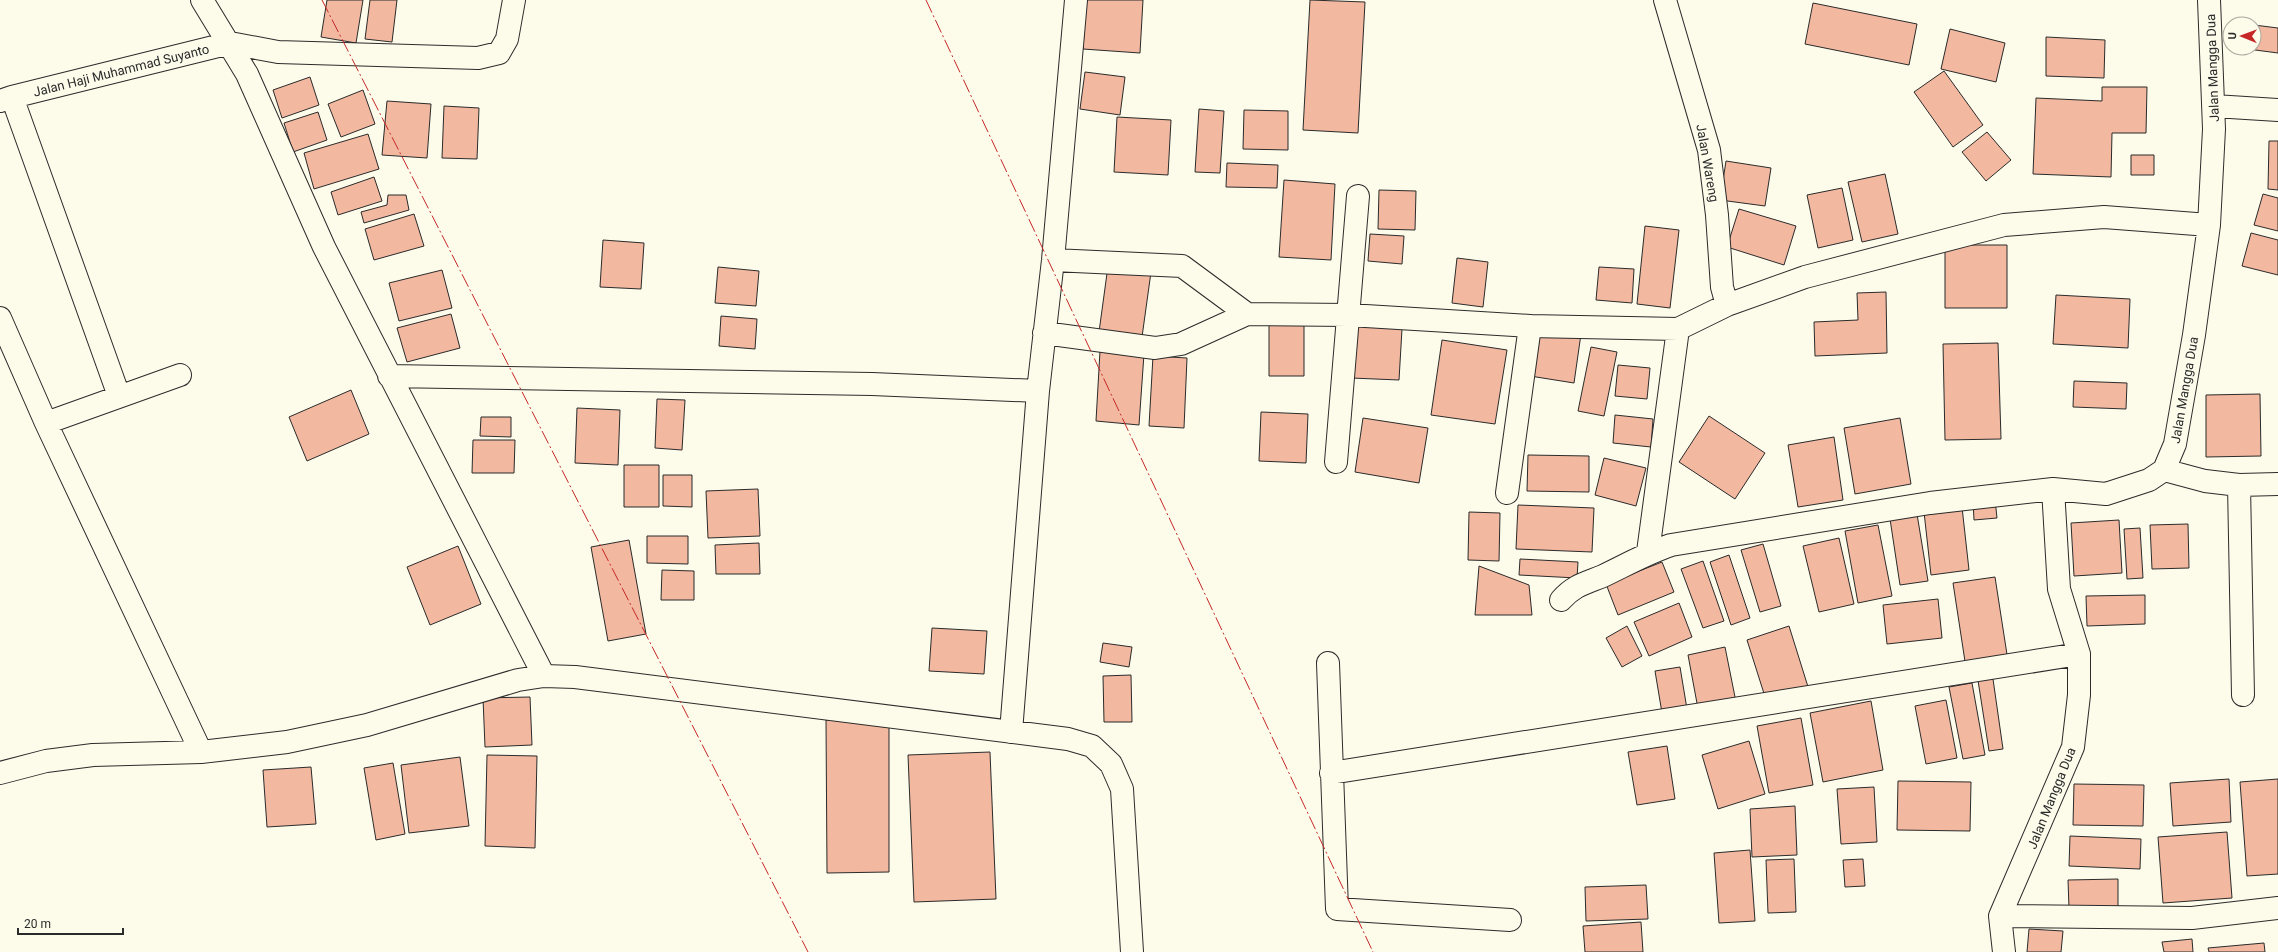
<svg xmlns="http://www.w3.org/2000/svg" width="2278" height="952" viewBox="0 0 2278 952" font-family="Roboto,sans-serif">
<rect width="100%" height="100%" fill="#fdfbea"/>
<path fill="#f2b8a0" stroke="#2b2b2b" d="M327 0H363L356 43 321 37Z
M370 0H397L392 42 365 39Z
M1086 0H1143L1140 53 1083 49Z
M1310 0 1365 2 1358 133 1303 130Z
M1813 3 1917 24 1909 65 1805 44Z
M2254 25 2278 28V53L2240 48H2254Z
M1950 29 2005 43 1996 82 1941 69Z
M2046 37 2105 40 2104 78 2046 76Z
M1944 71 1983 125 1953 147 1914 92Z
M1085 72 1125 77 1120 115 1080 109Z
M310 77 319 105 282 118 273 90Z
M2102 87H2147L2146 133H2112L2111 177 2033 174 2036 98 2102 101Z
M363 90 375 124 341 137 328 104Z
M387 101 431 104 427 158 382 155Z
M444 106 479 108 477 159 442 158Z
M1199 109 1224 111 1220 173 1195 172Z
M1244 110 1288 111V150L1243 149Z
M318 112 327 140 293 152 284 123Z
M1117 117 1171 120 1168 175 1114 172Z
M1987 132 2011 160 1986 181 1962 152Z
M368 134 379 169 314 189 304 153Z
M2269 141H2278V190L2268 189Z
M2131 155H2154V175H2131Z
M1726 161 1771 168 1765 206 1720 200Z
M1227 163 1278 165 1277 188 1226 187Z
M1885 174 1898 234 1862 242 1848 182Z
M374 177 382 201 338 215 331 192Z
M1284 180 1335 184 1331 260 1279 257Z
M1842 188 1853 240 1818 248 1807 195Z
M1379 190 1416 191 1415 230 1378 229Z
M2263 194 2278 198V231L2254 225Z
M388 195H406L409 210 364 223 361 212 387 205Z
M1739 209 1796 226 1784 265 1727 247Z
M414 214 424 246 374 260 365 229Z
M1645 226 1679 230 1670 308 1637 304Z
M2251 233 2278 240V275L2242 266Z
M1370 234 1404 236 1402 264 1368 261Z
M603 240 644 243 641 289 600 287Z
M1945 245H2007V308H1945Z
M1457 258 1488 262 1483 307 1452 303Z
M1108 266 1151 272 1142 337 1099 332Z
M718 267 759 271 756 306 715 303Z
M1599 267 1634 269 1632 303 1596 300Z
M442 270 452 308 399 321 389 283Z
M1886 292 1887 353 1815 356 1814 322 1858 320 1857 293Z
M2056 295 2130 299 2128 348 2053 344Z
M451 314 460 348 407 362 397 328Z
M721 316 757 319 755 349 719 346Z
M1269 324 1304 325V376H1269Z
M1354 326 1402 329 1399 380 1351 378Z
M1538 328 1581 334 1574 383 1530 376Z
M1442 340 1507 350 1495 424 1431 415Z
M1998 343 2001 439 1945 440 1943 344Z
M1591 347 1617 352 1604 416 1578 411Z
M1100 351 1144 354 1139 425 1096 421Z
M1153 356 1187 358 1184 428 1149 426Z
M1618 365 1650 368 1647 399 1615 396Z
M2074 381 2127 383 2126 409 2073 407Z
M351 390 369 434 307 461 289 417Z
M2260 394 2261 456 2206 457V395Z
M657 399 685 400 682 450 655 448Z
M577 408 620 410 618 465 575 463Z
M1261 412 1308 414 1306 463 1259 461Z
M1615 415 1653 419 1651 447 1613 443Z
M1709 416 1765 453 1735 499 1679 462Z
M481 417H511V437L480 436Z
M1363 418 1428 428 1419 483 1355 472Z
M1900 418 1911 484 1855 494 1844 428Z
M1834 437 1843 500 1798 507 1788 445Z
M473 440H515L514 473H472Z
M1528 455 1589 456V492L1527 491Z
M1604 458 1646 468 1636 506 1595 495Z
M624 465H659V507H624Z
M663 475H692V507L663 506Z
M758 489 760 536 708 538 706 491Z
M1995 499 1997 518 1974 520 1973 501Z
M1518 505 1594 508 1592 552 1516 549Z
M1962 507 1969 570 1931 575 1924 512Z
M1469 512 1500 513 1499 561 1468 560Z
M1917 514 1928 581 1900 585 1890 519Z
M2119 520 2122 573 2074 576 2071 523Z
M2188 524 2189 568 2152 569 2150 525Z
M1878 525 1892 596 1858 603 1845 531Z
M2140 528 2143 578 2127 579 2124 529Z
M647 536H688V564L647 563Z
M1839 538 1854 604 1819 612 1803 546Z
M629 540 646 634 608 641 591 547Z
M759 543 760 574H716L715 545Z
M1763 544 1781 606 1760 612 1741 550Z
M458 546 481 604 430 625 407 567Z
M1729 555 1750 618 1731 625 1710 562Z
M1520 559 1578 562 1577 578 1519 575Z
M1703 561 1724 621 1703 628 1681 569Z
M1662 562 1674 592 1618 615 1606 584Z
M1479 566 1529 585 1532 615H1475Z
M662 570 694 571V600H661Z
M1995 577 2008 661 1966 668 1953 583Z
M2145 595V624L2087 626 2086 596Z
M1938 599 1942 638 1887 644 1883 605Z
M1679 603 1692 637 1649 656 1634 622Z
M1627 626 1642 656 1622 667 1606 638Z
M1789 626 1809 690 1767 703 1747 640Z
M932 628 987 631 984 674 929 671Z
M1103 643 1132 647 1129 667 1100 662Z
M1725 647 1737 707 1699 714 1688 655Z
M1680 667 1687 709 1662 713 1655 671Z
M1992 672 2003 749 1989 751 1977 674Z
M1131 675 1132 722H1104L1103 676Z
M1972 683 1985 755 1963 759 1949 687Z
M530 697 532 745 485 747 483 698Z
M1946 700 1957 758 1926 764 1915 706Z
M1871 701 1883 770 1823 782 1810 713Z
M1801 718 1813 785 1769 793 1757 726Z
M826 720H889V872L827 873Z
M1749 741 1765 794 1718 809 1702 755Z
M1667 746 1675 799 1637 805 1628 752Z
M990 752 996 899 914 902 908 755Z
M487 755 537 756 535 848 485 846Z
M460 757 469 826 409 833 401 765Z
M393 763 405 834 376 840 364 768Z
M311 767 316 824 267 827 263 770Z
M2229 779 2231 822 2173 826 2170 783Z
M2278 779V874L2247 876 2240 782Z
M1898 781 1971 782 1970 831 1897 830Z
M2074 784 2144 785 2143 826 2073 825Z
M1874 787 1877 842 1841 844 1837 789Z
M1795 806 1797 855 1752 857 1750 809Z
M2227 832 2232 898 2163 903 2158 837Z
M2070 836 2141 839 2140 869 2069 866Z
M1750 850 1755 921 1719 923 1714 853Z
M1794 859 1796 912 1768 913 1766 860Z
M1863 859 1865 886 1845 887 1843 860Z
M2118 879V907L2069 908 2068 880Z
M1646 885 1648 919 1586 921 1585 887Z
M1641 922 1643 952H1585L1583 926Z
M2029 929 2063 931 2061 952H2027Z
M2192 939 2193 952H2164L2162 942Z
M2264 943 2265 952H2209L2208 948Z"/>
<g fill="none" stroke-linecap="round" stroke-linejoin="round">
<defs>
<path id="street" d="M202 0 247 74 324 247 544 676
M1665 0 1709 150 1717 215 1722 287 1727 305
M12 97 230 43 278 52 478 58 499 53 507 39 514 0
M0 101 12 97 119 396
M2214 106 2278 110
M1053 260 1182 266 1247 314 1349 315 1530 326 1678 329 1727 305 1805 277 2004 225 2104 217 2209 225
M0 318 46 423 201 752
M1044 333 1155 348 1181 344 1247 314
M389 376 872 384 1038 391
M46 423 180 375
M1336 462 1358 196
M2164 470 2205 481 2239 485 2278 484
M2239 485 2243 695
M1507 493 1530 326
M1648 552 1678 329
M1561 600C1574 585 1586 583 1603 576 1626 565 1647 553 1671 545L1930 503 2053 489
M1328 663 1337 909 1510 920
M1011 732 1038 391 1053 260 1076 0
M0 773 46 761 93 755 201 752 287 742 367 725 518 680 544 676 575 677 1068 739 1092 746 1111 764 1122 789 1132 952
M1331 773 2079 654
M2000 916 2192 918 2278 908
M2004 952 2000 916 2073 747 2079 695V654L2059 589 2053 489 2106 494 2149 480 2164 470 2175 444 2194 335 2209 225 2214 129 2209 0"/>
</defs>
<use href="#street" stroke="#2b2b2b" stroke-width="24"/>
<use href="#street" stroke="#fdfbea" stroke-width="22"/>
<path stroke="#c62828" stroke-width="1" stroke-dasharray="14 3 2 3" stroke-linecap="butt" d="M322 0 808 952
M926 0 1373 952"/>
</g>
<g text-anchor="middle" stroke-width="3" stroke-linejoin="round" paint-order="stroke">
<g font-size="13" fill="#2b2b2b" stroke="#fdfbea">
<text transform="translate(2212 68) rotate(-92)" y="5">Jalan Mangga Dua</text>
<text transform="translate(121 70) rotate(-14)" y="5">Jalan Haji Muhammad Suyanto</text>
<text transform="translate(1708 163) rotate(80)" y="5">Jalan Wareng</text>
<text transform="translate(2184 390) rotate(-80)" y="5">Jalan Mangga Dua</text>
<text transform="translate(2051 798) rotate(-68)" y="5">Jalan Mangga Dua</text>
</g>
</g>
<g transform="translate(2242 36) rotate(271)"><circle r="19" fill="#fdfbea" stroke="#a9a89e"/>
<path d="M0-3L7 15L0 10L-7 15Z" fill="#c62828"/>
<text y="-6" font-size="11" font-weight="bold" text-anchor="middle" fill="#2b2b2b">U</text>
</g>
<path d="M18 928v6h105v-6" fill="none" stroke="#2b2b2b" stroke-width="2"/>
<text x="24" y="928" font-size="12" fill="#2b2b2b" stroke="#fdfbea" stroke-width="3" paint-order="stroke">20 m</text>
</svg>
